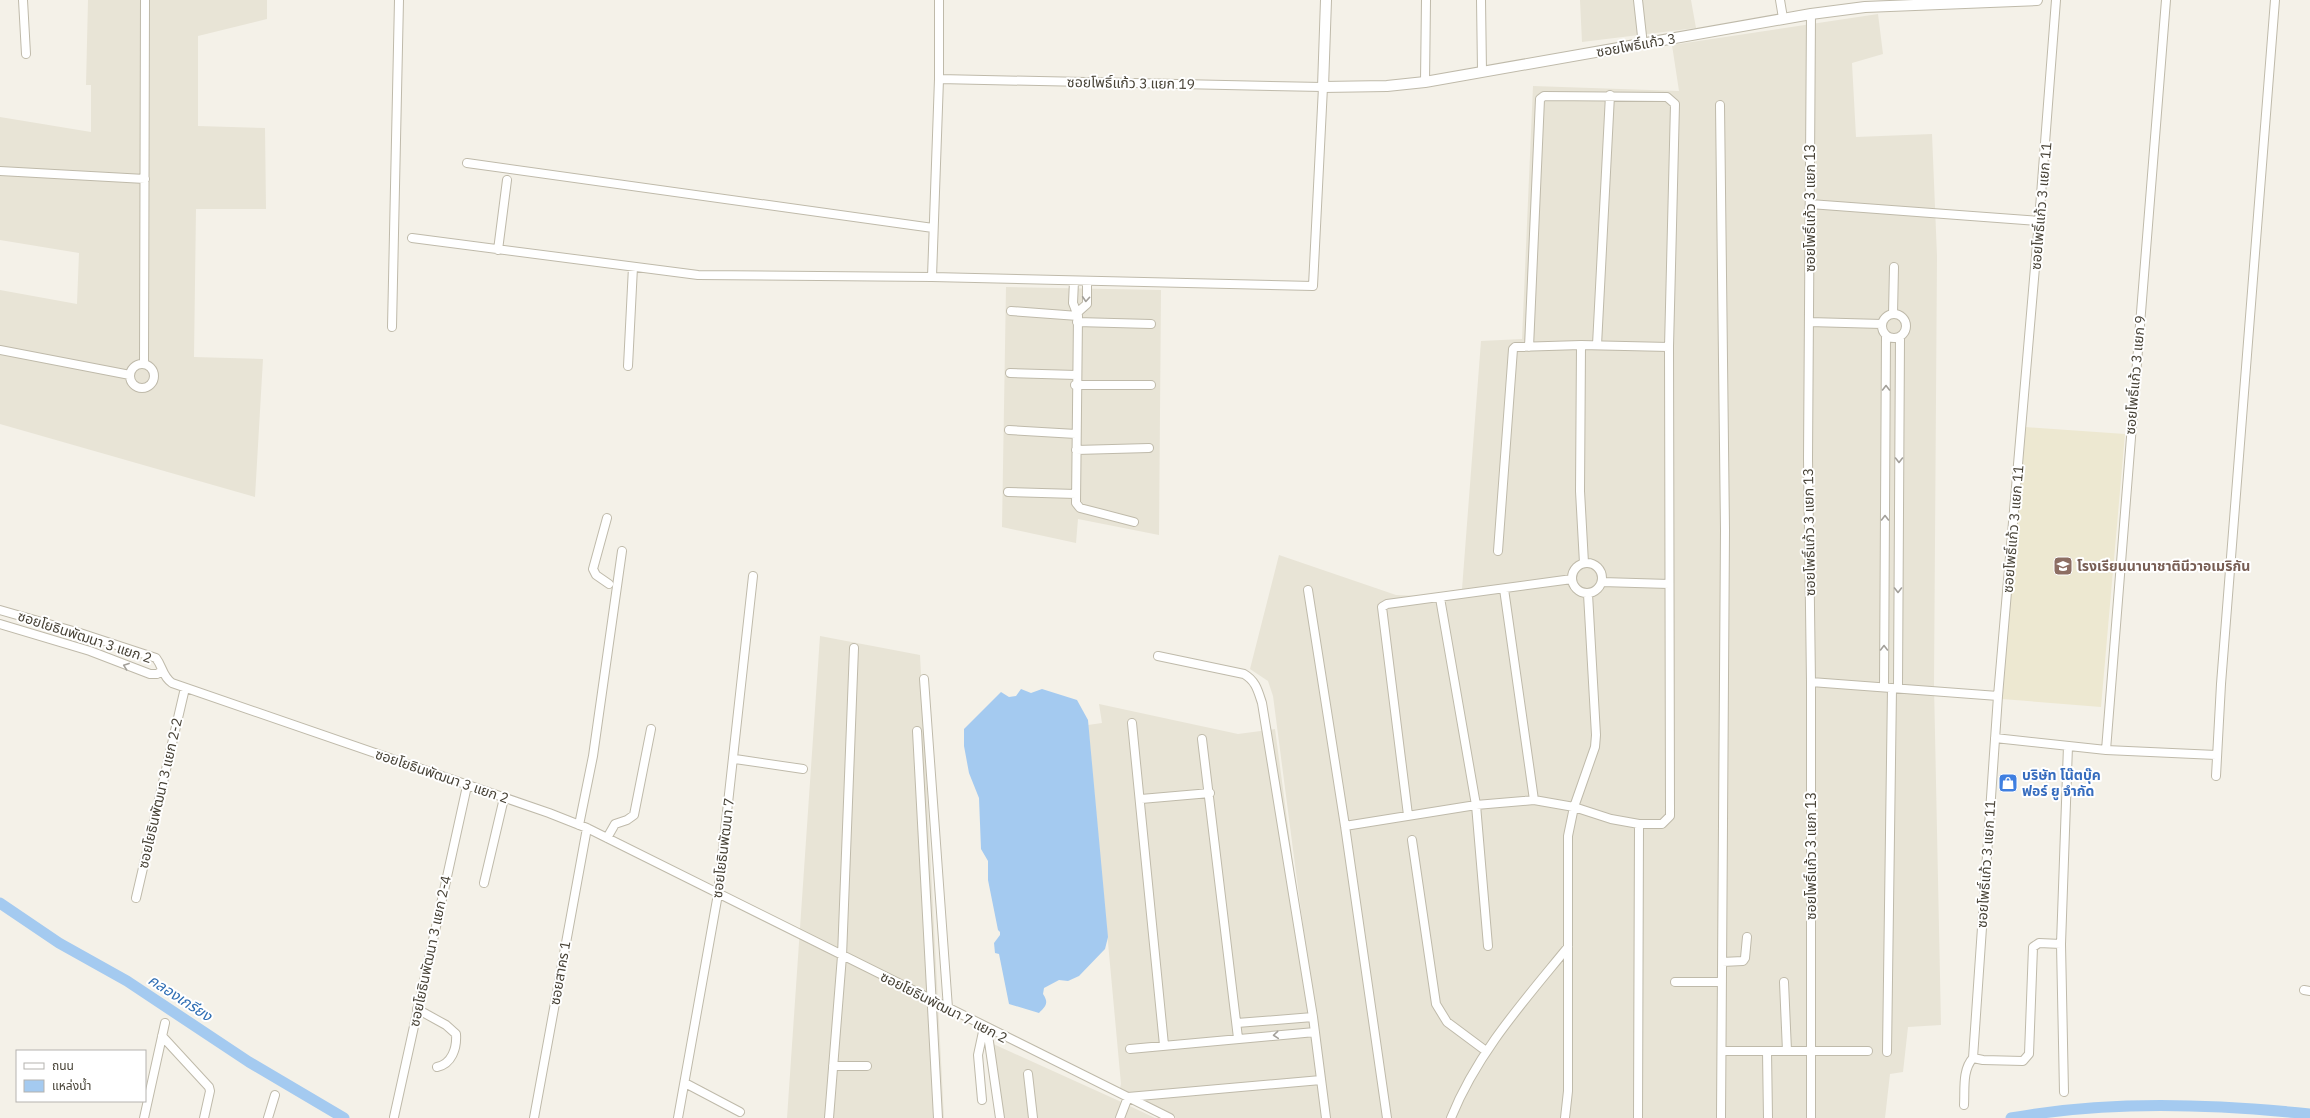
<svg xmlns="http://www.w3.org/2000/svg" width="2310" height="1118" viewBox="0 0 2310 1118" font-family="'IBM Plex Sans','Noto Sans Thai',sans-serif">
<rect width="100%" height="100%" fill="#f4f1e8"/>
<path fill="#e8e4d6" d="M88 0H267V19L198 36V126L265 128 266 209H196L194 357 263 359 255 497 0 424V290L77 304 79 253 0 240V117L91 132V85H86Z
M1580 0H1691L1696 28 1582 42Z
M1878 14 1883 54 1852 63 1856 137 1932 134 1937 256 1934 685 1941 1025 1908 1027 1903 1072 1890 1074 1885 1118H1328L1273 696 1268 681 1250 669 1279 555 1396 595 1420 596 1462 589 1481 341 1522 339 1533 86 1679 91 1672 45Z
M1006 287 1161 290 1159 535 1078 519 1076 543 1002 527Z
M820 636 920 655 944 1118H787Z
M1099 704 1238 734 1275 729 1327 1118H1176L1119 1092 1121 1084 1088 725 1102 723Z
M989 1042 1117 1100 1155 1118H999Z"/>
<path fill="#ede8d1" d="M2025 427 2125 434 2101 707 2002 699Z"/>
<path fill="#a4caf0" d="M1021 689 1031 693 1042 689 1077 700 1088 720 1108 937 1105 949 1079 976 1068 981 1059 980 1044 988 1043 994C1049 1003 1046 1006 1039 1013L1009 1004 999 954 995 953 994 943 1000 935V932L998 930 988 880V861L981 849 979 798 969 773 964 746V729L1001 692 1009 697 1016 696Z"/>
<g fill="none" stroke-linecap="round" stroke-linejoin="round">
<path stroke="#a4caf0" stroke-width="11" d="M0 903 59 943 127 981 249 1062 344 1118
M2011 1118C2109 1100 2212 1104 2310 1114"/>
<defs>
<path id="minor" d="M23 0 26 54
M1481 0 1482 71
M1638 0 1643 45
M1780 0 1783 18
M1811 14 1808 459 1811 682V1118
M1425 82 1426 0
M1720 105 1725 530 1721 1118
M467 163 933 228
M0 171 145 179
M1810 204 2039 221
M412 238 698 275 932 277 1313 286 1323 87 939 79
M498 250 507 180
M932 277 939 79V0
M1074 281 1073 303 1078 316 1076 503 1080 508 1134 522
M1011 311 1078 316
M1078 312 1087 304V282
M1882 326a12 12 0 1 1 24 0a12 12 0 1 1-24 0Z
M1893 314 1894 267
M1077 322 1151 324
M1809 322 1882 324
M392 327 399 0
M1581 345 1580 491 1584 563
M1597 345 1610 95
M0 350 130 375
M144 363 145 0
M130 376a12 12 0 1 1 24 0a12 12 0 1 1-24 0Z
M628 366 633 267
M1010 373 1076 375
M1075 385H1151
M1009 430 1076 434
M1076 450 1149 448
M1008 492 1076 494
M607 518 593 569 596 575 609 584
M1498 551 1513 349 1515 347 1581 345 1669 347
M1572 578a15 15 0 1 1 30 0a15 15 0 1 1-30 0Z
M1602 582 1669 584
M1504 589 1534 800
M1308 590 1345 826 1387 1118
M1440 598 1476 805 1488 946
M0 610 80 633 156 658C163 667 162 676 172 683L549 813 587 828 1170 1118
M0 624 90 651 150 674H157L162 671
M1158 656 1244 674C1256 681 1258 691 1262 703L1313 1017 1326 1118
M924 679 948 1008
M1811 682 1998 696
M1884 687 1886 335
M1898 687 1900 337
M1132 723 1164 1045
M917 731 938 1118
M1995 738 2106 750 2216 755
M1202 739 1238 1038
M2106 750 2166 0
M735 759 803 769
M2216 776 2221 684 2275 0
M1141 799 1210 793
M1408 815 1382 607 1387 604 1572 579
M579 825 593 756 622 551
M1345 826 1476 805 1534 800 1574 807 1611 819 1639 824H1662L1670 816 1669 347 1675 104 1667 97 1544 96 1540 99 1529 347
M607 838 615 824 627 820 634 815 651 729
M1412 840 1436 1004 1447 1022 1486 1051
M484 883 504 798
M136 898 185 688
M2061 944 2064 1092
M1722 962 1743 961 1745 958 1747 937
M1675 982H1722
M1784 982 1787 1051
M2304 990 2310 991
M417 1009 446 1025 456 1034C457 1048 452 1064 437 1067
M1237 1023 1313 1017
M987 1028 1000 1118
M162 1036 209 1087 210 1091 204 1118
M1130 1049 1315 1032
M1722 1051H1868
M1767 1051 1768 1118
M1887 1052 1892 688
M1973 1058 1998 696 2039 221 2056 0
M1973 1058 1983 1060 2023 1061 2029 1054 2033 947 2039 943 2061 944 2068 746
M833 1066H867
M1028 1074 1033 1118
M685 1083 740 1112
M982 1100 978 1055 984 1027
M1964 1105C1965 1089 1962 1070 1973 1058
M394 1117 467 786
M144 1118 165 1023
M268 1118 275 1095
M534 1118 587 828
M678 1118 718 894 753 576
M829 1118 842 956 854 648
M1120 1118 1128 1097 1321 1080
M1451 1118C1477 1053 1524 1001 1568 947
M1565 1118 1568 1091V836L1574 807 1595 747 1596 735 1588 594
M1638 1118 1639 824"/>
<path id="tertiary" d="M1326 0 1323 87 1387 86 1425 82 1811 14 1865 7 2037 0"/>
</defs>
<use href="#minor" stroke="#bfbaaa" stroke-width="10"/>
<use href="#tertiary" stroke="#bfbaaa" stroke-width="12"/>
<use href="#minor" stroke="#fff" stroke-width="8"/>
<use href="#tertiary" stroke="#fff" stroke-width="10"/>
</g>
<defs><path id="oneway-chevron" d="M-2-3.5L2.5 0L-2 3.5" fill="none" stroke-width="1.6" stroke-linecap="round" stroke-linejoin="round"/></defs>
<g stroke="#a3a09a">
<use href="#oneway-chevron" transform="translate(1086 299) rotate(94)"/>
<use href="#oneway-chevron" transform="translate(1886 388) rotate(-90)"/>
<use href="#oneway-chevron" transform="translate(1899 460) rotate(90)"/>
<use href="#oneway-chevron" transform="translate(1885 518) rotate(-90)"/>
<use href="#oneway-chevron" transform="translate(1898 590) rotate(90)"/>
<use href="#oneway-chevron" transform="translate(1884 648) rotate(-90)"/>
<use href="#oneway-chevron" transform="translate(126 666) rotate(-160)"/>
<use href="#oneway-chevron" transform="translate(1276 1035) rotate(175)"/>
</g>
<defs>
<symbol id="school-square" viewBox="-11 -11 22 22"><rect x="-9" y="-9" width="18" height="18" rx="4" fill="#8d6e63" stroke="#fff"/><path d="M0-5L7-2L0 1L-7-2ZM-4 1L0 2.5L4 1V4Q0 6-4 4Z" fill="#fff"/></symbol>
<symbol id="shop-square" viewBox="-11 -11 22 22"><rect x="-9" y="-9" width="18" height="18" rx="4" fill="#3f7fe0" stroke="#fff"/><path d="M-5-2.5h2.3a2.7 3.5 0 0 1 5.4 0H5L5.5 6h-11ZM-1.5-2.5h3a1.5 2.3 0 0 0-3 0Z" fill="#fff"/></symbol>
</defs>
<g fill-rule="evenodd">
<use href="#school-square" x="2052" y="555" width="22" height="22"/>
<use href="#shop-square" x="1997" y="772" width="22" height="22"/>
</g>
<g text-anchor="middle" stroke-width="4" stroke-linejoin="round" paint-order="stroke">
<g font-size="14" fill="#474236" stroke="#fff">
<text transform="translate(1636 45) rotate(-10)" y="5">ซอยโพธิ์แก้ว 3</text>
<text transform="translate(1131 83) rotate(1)" y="5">ซอยโพธิ์แก้ว 3 แยก 19</text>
<text transform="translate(2041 206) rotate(-85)" y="5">ซอยโพธิ์แก้ว 3 แยก 11</text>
<text transform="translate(1810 208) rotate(-90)" y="5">ซอยโพธิ์แก้ว 3 แยก 13</text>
<text transform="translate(2135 375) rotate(-85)" y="5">ซอยโพธิ์แก้ว 3 แยก 9</text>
<text transform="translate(2013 529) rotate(-85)" y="5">ซอยโพธิ์แก้ว 3 แยก 11</text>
<text transform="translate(1809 532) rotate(-91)" y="5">ซอยโพธิ์แก้ว 3 แยก 13</text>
<text transform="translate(85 637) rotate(18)" y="5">ซอยโยธินพัฒนา 3 แยก 2</text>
<text transform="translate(442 776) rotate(19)" y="5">ซอยโยธินพัฒนา 3 แยก 2</text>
<text transform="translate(160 793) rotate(-77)" y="5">ซอยโยธินพัฒนา 3 แยก 2-2</text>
<text transform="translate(723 848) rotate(-83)" y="5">ซอยโยธินพัฒนา 7</text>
<text transform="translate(1811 856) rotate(-90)" y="5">ซอยโพธิ์แก้ว 3 แยก 13</text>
<text transform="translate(1986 864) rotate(-86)" y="5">ซอยโพธิ์แก้ว 3 แยก 11</text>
<text transform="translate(430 951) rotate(-78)" y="5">ซอยโยธินพัฒนา 3 แยก 2-4</text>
<text transform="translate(560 973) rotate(-80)" y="5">ซอยสาคร 1</text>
<text transform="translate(944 1007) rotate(27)" y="5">ซอยโยธินพัฒนา 7 แยก 2</text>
</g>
<g font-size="14" font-weight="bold" fill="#785e54" stroke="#fff" text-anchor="start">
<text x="2077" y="571">โรงเรียนนานาชาตินีวาอเมริกัน</text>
</g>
<g font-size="14" font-weight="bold" fill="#366cbe" stroke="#fff" text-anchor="start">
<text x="2022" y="780">บริษัท โน๊ตบุ๊ค<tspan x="2022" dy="16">ฟอร์ ยู จำกัด</tspan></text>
</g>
<g font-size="15" font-style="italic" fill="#2f6eb4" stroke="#fff">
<text transform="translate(180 998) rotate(33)" y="5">คลองเกรียง</text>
</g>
</g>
<rect x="16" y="1050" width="130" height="52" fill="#ffffff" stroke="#b5b3af"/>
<rect x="24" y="1063" width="20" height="6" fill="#ffffff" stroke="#b5b3af"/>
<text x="52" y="1070" font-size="12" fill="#474236">ถนน</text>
<rect x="24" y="1080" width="20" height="12" fill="#a4caf0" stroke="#b5b3af"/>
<text x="52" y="1090" font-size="12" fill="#474236">แหล่งน้ำ</text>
</svg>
